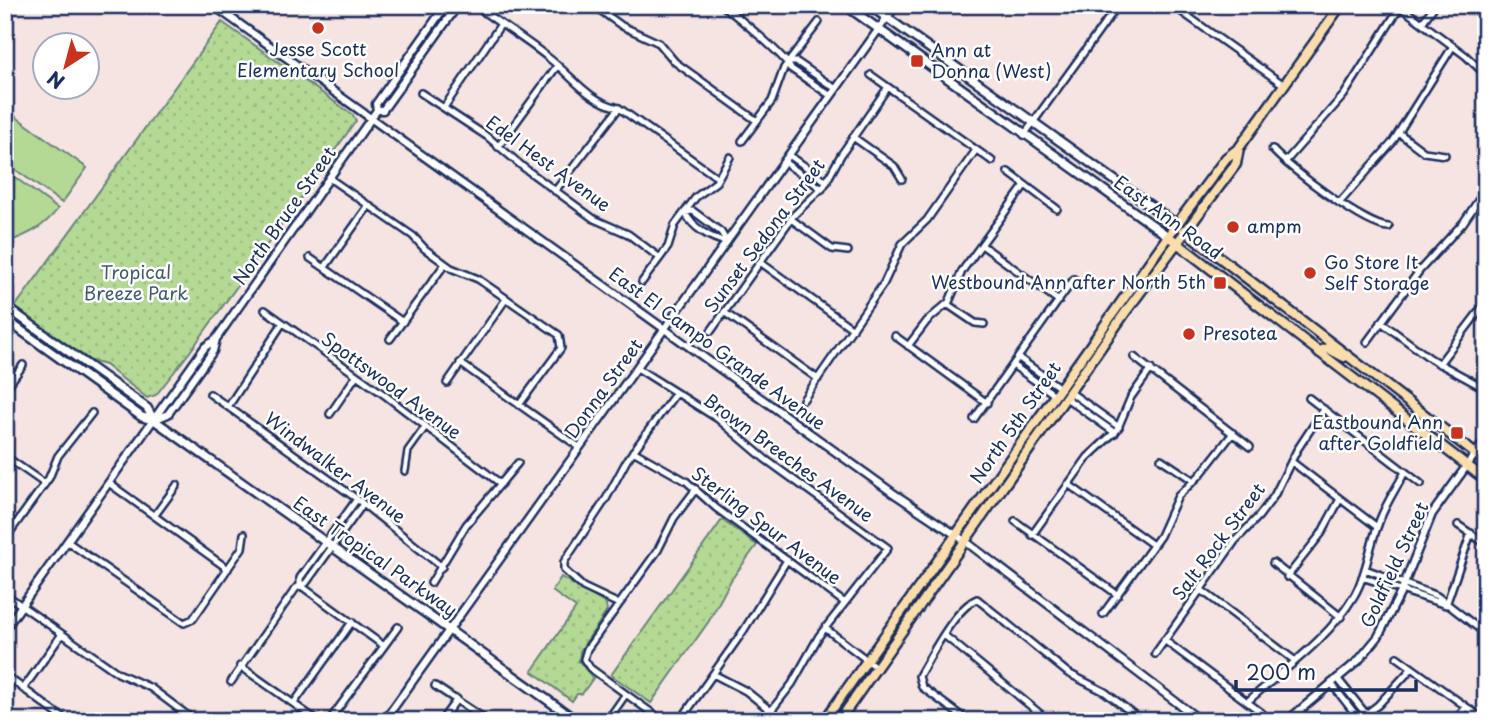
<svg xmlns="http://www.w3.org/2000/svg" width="1491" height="726" viewBox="0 0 1491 726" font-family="'Playpen Sans',sans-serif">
<defs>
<pattern id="park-dots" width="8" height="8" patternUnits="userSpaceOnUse" patternTransform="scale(1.75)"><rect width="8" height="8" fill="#b4d994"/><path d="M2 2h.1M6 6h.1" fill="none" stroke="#9abb82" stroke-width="1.8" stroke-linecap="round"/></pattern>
</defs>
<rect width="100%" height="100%" fill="#f5e4e2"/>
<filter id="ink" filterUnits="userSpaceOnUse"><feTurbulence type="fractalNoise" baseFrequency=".0143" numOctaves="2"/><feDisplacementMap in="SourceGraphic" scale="14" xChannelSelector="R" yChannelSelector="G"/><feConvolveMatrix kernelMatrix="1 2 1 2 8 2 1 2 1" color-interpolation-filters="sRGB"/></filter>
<g filter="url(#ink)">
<path fill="#b4d994" stroke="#688479" stroke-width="2" d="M5 109 87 168 62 203 5 162Z
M5 170 58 209C43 228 28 235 5 243Z"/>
<path fill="url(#park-dots)" stroke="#688479" stroke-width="2" d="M222 22 353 115 356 121 189 353 156 395 147 398 105 365 91 361 15 307Z
M722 520 757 545 731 580 709 621 651 703 611 675Z
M561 577 606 604 607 611 580 651 579 661 593 678 582 694H577L572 701 532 671 576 608 552 591Z"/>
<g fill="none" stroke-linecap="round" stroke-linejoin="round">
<defs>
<path id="minor" d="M593 5 622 26 659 43 675 62 757 121
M722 5C734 14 787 57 790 68L831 96
M1172 5 1284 85
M1398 5 1466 56 1486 75
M480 9C503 26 528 41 550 59 574 78 588 101 619 108L718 178
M1422 23 1435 5
M789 62H797L836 89
M871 75 992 161
M421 93 488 137 523 167 594 219 628 234 660 258
M445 106 501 24
M1399 133 1424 152 1445 155
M1024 135 1118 5
M853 137 894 166 902 179
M742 141 772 101 784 68 819 22
M498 147 557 66
M1272 149C1287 167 1368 228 1389 227
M789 155 827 182
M1286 161 1344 95 1400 7
M784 162 822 189
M1008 172 1057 209
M329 178 413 236 425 249 451 268 478 279 559 335 561 348 519 405
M555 191 619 108
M1340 202 1392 143 1453 46
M693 211 721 232 727 242C711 239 691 227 685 212Z
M791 219 832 249 848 251
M983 246 1059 301
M310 258 403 322
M760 262 853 329
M325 267 369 205
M642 282 668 247 675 225 696 197 716 182 730 157
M947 304 975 323 984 324
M265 310 386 396 501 484
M724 312 818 379
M1381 322 1431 359 1486 389
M711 331 793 216 824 186 841 155 888 87
M895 336 987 403
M390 339 445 264
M1367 342 1420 270 1463 223 1486 189
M908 346 927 321 949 302 962 271 1025 185
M1134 357 1250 447
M1019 358 1060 388
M460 363 579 447
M1439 364 1486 302
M1014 366 1055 395
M637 368 718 419 765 459 888 548 819 636 792 684 763 721
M447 383 506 299
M5 390 23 365
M1070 392 1119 427
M210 394 357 499 442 567
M1066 398 1115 433
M1309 398 1421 484
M803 400 884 283 902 244 927 220 976 150
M228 407 282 324
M330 414 356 376
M974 419 1074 279
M633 451 686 481 716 508 845 603
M5 456 45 484
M1161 459 1194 481
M1292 462 1377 527
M405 471 408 451 426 426
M110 484 228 569
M1068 484 1153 545
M155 515 177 485
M1015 521 1118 595
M1458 525 1486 544
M1032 535 1088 457 1117 430 1131 397 1151 369
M5 539 49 478 58 456 92 413
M68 542 184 623 193 619 242 548 244 534
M1273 563 1341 617
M1365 569 1437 596 1486 634
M1287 577 1321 534 1340 499
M1362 577 1446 605
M431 583 466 525 518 463
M300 585V578L357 499
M300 585 384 646
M1200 589 1294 660
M5 594 118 673 151 688 195 721
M619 604 583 587 564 570V562L606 499 627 460 675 394
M1446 605 1471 533
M1103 614 1160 536 1178 496 1200 475 1233 433
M825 628 876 667
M944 635 1049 721
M1164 640 1262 713
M1155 654 1235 541 1259 516 1274 496 1297 450 1324 409
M1397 657 1486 721
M240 666 318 721
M713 674 746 691 771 711
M5 675 67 721
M1337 678 1366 714
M231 682 296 588 306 583 363 504
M1331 683 1359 719
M435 686 488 721
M23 689 62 634
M1247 702C1284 669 1328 640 1354 596 1367 574 1369 547 1378 525 1384 506 1396 489 1405 472
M294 703 352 622
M329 721 398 627
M441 721 457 699
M607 721 626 694
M663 721 590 668 584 659 587 649 658 550 674 518 696 489
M680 721 744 630 787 560
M968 721 922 687 919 676C931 656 955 608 977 599L1068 673 1105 692 1142 721
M1357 721 1378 705 1412 668
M1455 721 1466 707"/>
<path id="tertiary" d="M213 5 893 493 965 541 1201 721
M1472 5 1486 16
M5 15 12 5
M377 110H383L458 5
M154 420 168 414 213 351 216 339 377 110 376 104 446 5
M5 629 205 347 215 340
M384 721 896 5
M1287 721 1358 661 1378 637 1401 592 1432 514 1486 439"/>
<path id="secondary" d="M845 5 1168 236
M869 5 1176 224
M5 306 147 408 154 420
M5 319 142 417 154 420 577 721"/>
<path id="primary" d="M1184 230 1486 462
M1168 236 1486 480
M1318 352 1327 348 1344 357
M824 721 1168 236 1226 158 1239 148 1341 5
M839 721 1127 310 1236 164 1239 148"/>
</defs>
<use href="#minor" stroke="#1b2f5e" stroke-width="10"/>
<use href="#tertiary" stroke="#1b2f5e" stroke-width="11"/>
<use href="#secondary" stroke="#1b2f5e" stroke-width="12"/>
<use href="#primary" stroke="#1b2f5e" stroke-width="13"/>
<use href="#minor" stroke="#fff" stroke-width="5"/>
<use href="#tertiary" stroke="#fff" stroke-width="6"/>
<use href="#secondary" stroke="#fff" stroke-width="7"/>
<use href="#primary" stroke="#faddab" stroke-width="8"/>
</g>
</g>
<g fill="#c8321e" stroke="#fff" stroke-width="2.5">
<circle cx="318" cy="28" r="7"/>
<rect x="910" y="54" width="14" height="14" rx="3.5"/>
<circle cx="1233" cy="227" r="7"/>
<circle cx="1310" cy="273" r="7"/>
<rect x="1213" y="276" width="14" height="14" rx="3.5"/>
<circle cx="1189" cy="334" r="7"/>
<rect x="1450" y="426" width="14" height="14" rx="3.5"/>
</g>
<g text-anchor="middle" stroke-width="5" stroke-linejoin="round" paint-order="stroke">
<g font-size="18" fill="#1b2f5e" stroke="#fff" text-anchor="start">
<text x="318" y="56" text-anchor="middle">Jesse Scott<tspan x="318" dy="21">Elementary School</tspan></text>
<text x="931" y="57">Ann at<tspan x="931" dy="21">Donna (West)</tspan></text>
<text x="1247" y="233">ampm</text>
<text x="1324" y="269">Go Store It<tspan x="1324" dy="21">Self Storage</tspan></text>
<text x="1206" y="289" text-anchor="end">Westbound Ann after North 5th</text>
<text x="1203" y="340">Presotea</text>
<text x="1443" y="429" text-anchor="end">Eastbound Ann<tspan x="1443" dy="21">after Goldfield</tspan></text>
</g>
<g font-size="18" fill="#1b2f5e" stroke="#fff">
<text transform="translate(548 164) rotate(36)" y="6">Edel Hest Avenue</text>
<text transform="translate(285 216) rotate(-55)" y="6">North Bruce Street</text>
<text transform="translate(1168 218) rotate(36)" y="6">East Ann Road</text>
<text transform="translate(765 236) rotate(-53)" y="6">Sunset Sedona Street</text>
<text transform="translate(717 349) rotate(36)" y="6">East El Campo Grande Avenue</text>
<text transform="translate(391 386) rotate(36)" y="6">Spottswood Avenue</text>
<text transform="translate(604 389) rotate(-54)" y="6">Donna Street</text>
<text transform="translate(1016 423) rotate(-55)" y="6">North 5th Street</text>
<text transform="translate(788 458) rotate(36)" y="6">Brown Breeches Avenue</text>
<text transform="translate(335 468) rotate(37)" y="6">Windwalker Avenue</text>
<text transform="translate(766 526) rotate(37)" y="6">Sterling Spur Avenue</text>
<text transform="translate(1219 542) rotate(-53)" y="6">Salt Rock Street</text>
<text transform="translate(375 557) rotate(35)" y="6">East Tropical Parkway</text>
<text transform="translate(1395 565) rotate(-65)" y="6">Goldfield Street</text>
</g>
<g font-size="18" fill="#415a6c" stroke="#fff">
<text x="136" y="279">Tropical<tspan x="136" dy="21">Breeze Park</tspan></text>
</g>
</g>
<rect width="1491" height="726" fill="none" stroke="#fff" stroke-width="28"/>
<rect x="14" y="14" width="1463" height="698" fill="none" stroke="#1b2f5e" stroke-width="2.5" filter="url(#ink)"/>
<g transform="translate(66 66) rotate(216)"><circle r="33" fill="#ffffff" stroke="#a4acbf" stroke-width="2"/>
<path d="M0-5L12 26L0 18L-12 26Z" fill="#c8321e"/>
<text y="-10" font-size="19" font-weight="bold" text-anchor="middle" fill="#1b2f5e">N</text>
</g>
<path d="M1236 680v10h180v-10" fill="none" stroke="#1b2f5e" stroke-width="3.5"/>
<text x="1246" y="680" font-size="21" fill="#1b2f5e" stroke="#ffffff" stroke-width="5" paint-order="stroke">200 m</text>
</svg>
